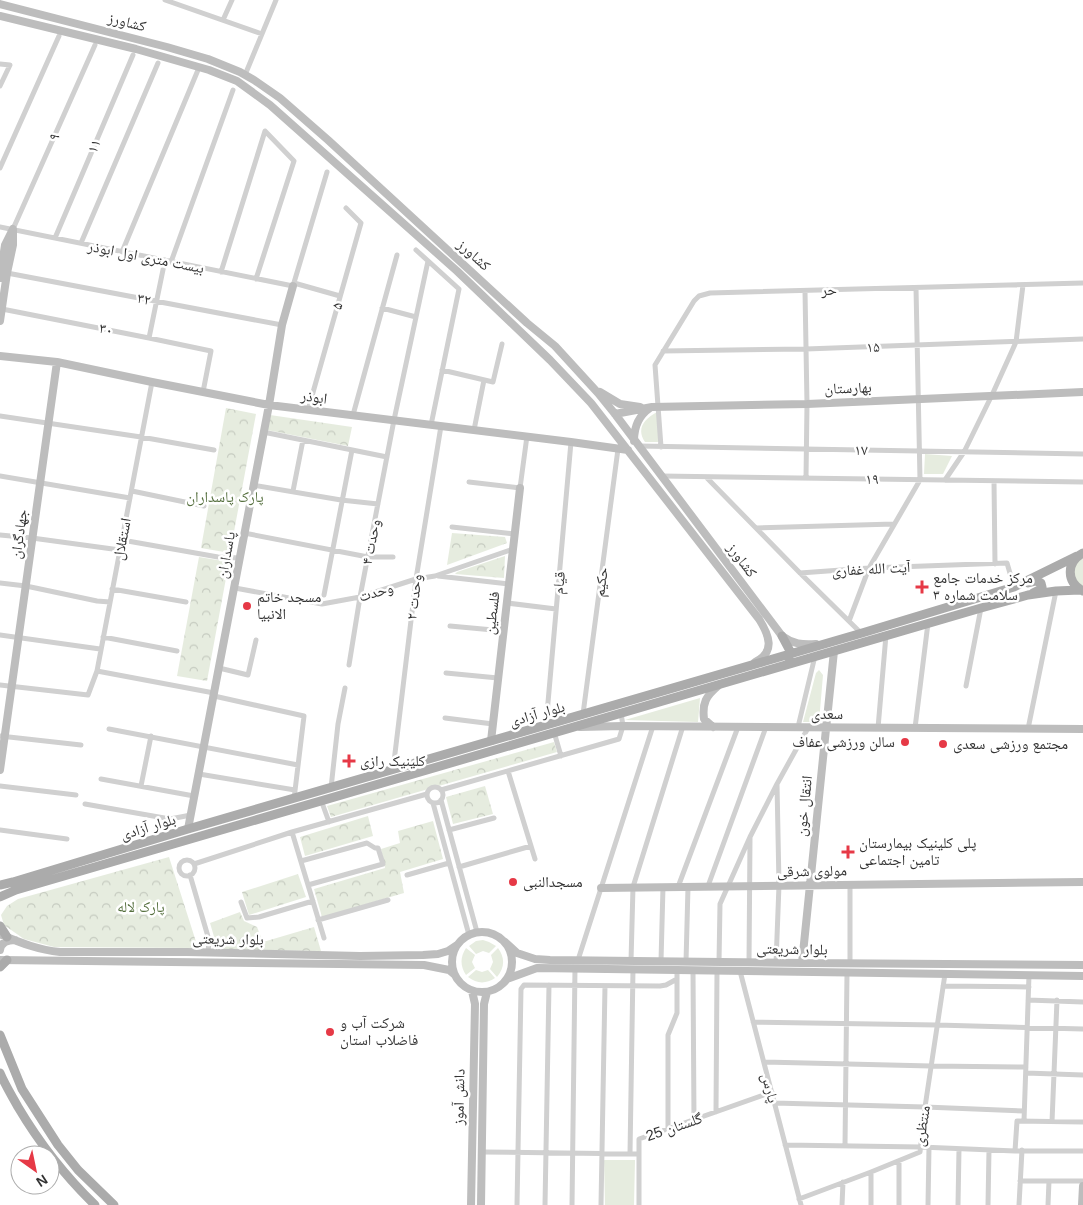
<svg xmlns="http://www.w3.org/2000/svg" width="1083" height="1205" viewBox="0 0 1083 1205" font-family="Arial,'Noto Naskh Arabic',sans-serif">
<defs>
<pattern id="forest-crowns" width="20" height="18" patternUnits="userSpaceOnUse" patternTransform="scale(1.25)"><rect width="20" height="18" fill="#e6ecdf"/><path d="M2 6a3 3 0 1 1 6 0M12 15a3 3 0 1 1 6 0" fill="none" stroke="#c6cbc0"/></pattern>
</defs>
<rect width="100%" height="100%" fill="#fff"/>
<path fill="#e6ecdf" d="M657 412 659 442H645C636 429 644 419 657 412Z
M925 454 952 456 943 474H924Z
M1083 555V589L1074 580 1073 567Z
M819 670 823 675 819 722H803L816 673Z
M700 698 698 722 625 720Z
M483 940 489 942 496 946 489 953 483 951 476 954 469 946 476 941Z
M466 948 475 955 472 962 475 968 466 975C460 966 460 957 466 948Z
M498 948C505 958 505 967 497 977L490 969 493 962 491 955Z
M476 970 482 972 488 970 495 978C486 984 477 984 468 977Z
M604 1160H635L634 1205H605Z"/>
<path fill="url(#forest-crowns)" d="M226 408 256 414 230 553 201 548Z
M270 415 352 427 348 446 267 430Z
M452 533 505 537 507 543 447 565Z
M505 556 504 578 455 574 457 572Z
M199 557 229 562 207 681 177 676Z
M554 742 557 752 331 817 327 806Z
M485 786 493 814 453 824 446 797Z
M368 816 373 836 305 856 300 837Z
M433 821 443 859 400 872 404 893 322 917 314 889 385 868 381 849 400 843 398 831Z
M169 857 198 948 54 947 24 939 4 925 1 915 7 906 18 899Z
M298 874 306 897 249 915 242 892Z
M240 912 244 921 257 927 263 942 314 927 321 951 215 950V940L210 923Z"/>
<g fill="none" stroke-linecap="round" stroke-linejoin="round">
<path stroke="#d0d0d0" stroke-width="5" d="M165 0 262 34
M223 20 232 0
M0 64 10 65 0 86
M245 75 276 0
M0 168 59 36
M0 227 293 286 327 172
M13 229 95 45
M55 238 133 55
M81 243 158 63
M416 250 459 289 431 425
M122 252 198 70
M171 262 233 90
M221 272 265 131 294 161 256 279
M7 273 282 325
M294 283 340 296
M805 291 807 404 806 478
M382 308 416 317
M2 309 149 338 211 351 203 392
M149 338 165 260
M663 351 806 349 1083 339
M442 370 493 382 502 344
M308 410 361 223 346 208
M353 415 397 255
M0 416 141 437 214 450
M474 430 484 380
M263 432 387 457
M639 446 1083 454
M661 447 655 365 694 301 699 296 710 293 1083 283
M0 476 130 498
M661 476 1083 482
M706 477 800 573 861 633
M945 480 964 452 992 395 1016 342 1023 285
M994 481 995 564
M469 482 520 488 527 436
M253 485 341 500 378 504
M132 491 204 506
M293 491 303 440
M452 527 515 534
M757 528 894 524
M244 533 368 557H393
M0 535 32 538 120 550
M122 540 218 557 240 558
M800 573 869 568 1007 563 1014 587
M438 576 509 584
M0 583 26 586 97 601 110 602
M235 588 322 604 360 597 416 579 435 576 513 549
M112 589 186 602
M324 595 352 450
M507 603 556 609
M849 621 869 568 920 480 916 288
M450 626 504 631
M0 635 100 649
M103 637 177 651
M349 665 360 597 394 420 428 261
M219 668 248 675 256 640
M97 671 214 693
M446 673 498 678
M0 685 88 695 97 671 152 382
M966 686 981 608
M214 696 304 716 294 799
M583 714 618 449
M445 718 493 724
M546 725 571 442
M798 727 815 656
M878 728 886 635
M915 728 928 623
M109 729 298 765
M1028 729 1056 591
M554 732 561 756
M0 736 81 745
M393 770 416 579 441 426
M508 771 535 859
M199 774 295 790
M101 779 194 796
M0 786 76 795
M141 786 151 736
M427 795a8 8 0 1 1 16 0a8 8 0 1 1-16 0Z
M331 788 338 724 345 688
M441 790 619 739 623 726 621 713
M321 800 329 822
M441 800 477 932
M433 803 469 935
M85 804 170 819 191 815
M0 830 67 839
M449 830 494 818
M292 832 324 938
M179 868a8 8 0 1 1 16 0a8 8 0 1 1-16 0Z
M301 861 367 843 375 848H378L383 864 308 885
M194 864 292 832 427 794
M459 867 531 846
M190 875 209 940 208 953
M407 875 449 863
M708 886 766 727
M678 887 738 727
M241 902 247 918 259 917 313 901
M318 920 388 900
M578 960 653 726
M631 961 633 887 683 726
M661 961 663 887
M686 962 688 887
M719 962 720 904 750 837 777 784 808 728
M749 963 750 838
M776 963 779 885 777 784
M850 964V884
M693 970 694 1120
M740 971 801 1205
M943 986 1029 987
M1028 1000 1083 1002
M753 1022 937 1025 1083 1029
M764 1062 931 1066 1026 1067
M1026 1073 1083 1075
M774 1103 925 1107 1024 1111
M716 1112 717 971
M1024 1121 1029 975
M1052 1122 1057 1000
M668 1129V1035L677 1013V970
M785 1145 921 1147 1015 1151H1083
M845 1146 847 973
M1015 1151 1017 1121 1083 1122
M482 1152 639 1154
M630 1154 633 969
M1020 1181H1083
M799 1199 871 1172 920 1152 925 1107 945 974
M517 1205 521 989 524 985 660 986 666 985 677 979
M545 1205 549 985
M572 1205 575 968
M601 1205 605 986
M639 1205V1139L772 1092
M842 1205 843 1182
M871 1205V1172
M899 1205V1161
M928 1205 929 1147
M958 1205 959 1149
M988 1205 989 1150
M1019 1205 1022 1150
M1048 1205 1049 1181"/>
<path stroke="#bdbdbd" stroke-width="8" d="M0 4 167 47 208 59 240 72 254 80 280 98 328 140 527 323 555 346 598 393 615 414 782 636C793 644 802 645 816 644
M0 16 136 49 209 70 237 81 270 105 457 271 550 360 591 403 759 619C769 635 776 652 755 662
M0 278 5 245 13 229V245L7 273 0 321
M0 356 57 362 152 382 269 405 571 442 628 450
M600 392 620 404 640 407
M615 414 652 407 807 404 1083 392
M634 441C634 427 638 416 650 408
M580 727 623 726 1083 729
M713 727 704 719C702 703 706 696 718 686
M491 741 520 488
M0 770 57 362
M188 829 269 405 282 325 293 286
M601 888 1083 882
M452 962a30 30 0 1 1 60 0a30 30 0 1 1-60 0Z
M2 935C21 943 39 950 60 952H187L360 956 423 955 438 954 448 951 457 945
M505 942 517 953 535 959 550 960 802 963 1083 965
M0 950C1 942 8 940 15 940
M0 960 424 965 449 970 455 975
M802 963 834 651
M507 979 537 968 1083 976
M471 1205 475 1004 472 991
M481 1205 484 1004 487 992
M1082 1205 1083 1186"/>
<path stroke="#ababab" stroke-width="9" d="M1028 583 1036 581 1041 583 1042 587 1039 590 1033 593
M1083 591C1066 582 1066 562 1083 553
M782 636 790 651 789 658
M0 885 13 882 188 829 862 633 1014 587 1077 556
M0 897 16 890 981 608 1028 595 1056 591 1080 590
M0 926 7 937
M0 967 7 960
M0 1035 22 1089 58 1145 78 1170 114 1205
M0 1073C5 1085 12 1096 18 1107 40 1144 65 1176 95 1205"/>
</g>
<g fill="#e63946" stroke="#fff" stroke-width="2">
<path d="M919.5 579.5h5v5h5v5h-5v5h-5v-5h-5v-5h5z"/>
<circle cx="247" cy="606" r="5"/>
<circle cx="905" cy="742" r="5"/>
<circle cx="943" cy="744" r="5"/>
<path d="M346.5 753.5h5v5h5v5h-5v5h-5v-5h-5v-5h5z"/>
<path d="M845.5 844.5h5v5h5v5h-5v5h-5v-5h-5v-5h5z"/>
<circle cx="513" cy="882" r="5"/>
<circle cx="330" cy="1032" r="5"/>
</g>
<g text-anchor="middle" stroke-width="5" stroke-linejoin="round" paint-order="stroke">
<g font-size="15" fill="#333" stroke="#fff">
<text transform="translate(127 22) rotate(14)" y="5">کشاورز</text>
<text transform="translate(54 137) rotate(-66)" y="5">۹</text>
<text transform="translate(94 146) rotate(-67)" y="5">۱۱</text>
<text transform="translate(474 255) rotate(42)" y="5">کشاورز</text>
<text transform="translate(146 257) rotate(11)" y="5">بیست متری اول ابوذر</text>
<text transform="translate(829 290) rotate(-2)" y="5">حر</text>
<text transform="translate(144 299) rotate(11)" y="5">۳۲</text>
<text transform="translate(337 306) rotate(-74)" y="5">۵</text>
<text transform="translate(106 329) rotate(11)" y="5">۳۰</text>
<text transform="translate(873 347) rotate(-2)" y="5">۱۵</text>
<text transform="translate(848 388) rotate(-2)" y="5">بهارستان</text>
<text transform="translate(314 397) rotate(7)" y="5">ابوذر</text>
<text transform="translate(861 450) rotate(1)" y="5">۱۷</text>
<text transform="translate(872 479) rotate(1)" y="5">۱۹</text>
<text transform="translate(19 534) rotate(-82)" y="5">جهادگران</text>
<text transform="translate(122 539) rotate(-79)" y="5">استقلال</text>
<text transform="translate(371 542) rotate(-79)" y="5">وحدت ۴</text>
<text transform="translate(226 555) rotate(-80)" y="5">پاسداران</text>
<text transform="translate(742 560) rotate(53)" y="5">کشاورز</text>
<text transform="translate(871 569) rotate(-3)" y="5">آیت الله غفاری</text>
<text transform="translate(601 582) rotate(-82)" y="5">حکیم</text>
<text transform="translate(559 583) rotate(-85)" y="5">قیام</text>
<text transform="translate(376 592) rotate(-16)" y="5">وحدت</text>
<text transform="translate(414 597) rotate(-83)" y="5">وحدت ۲</text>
<text transform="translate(492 613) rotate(-83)" y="5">فلسطین</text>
<text transform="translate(537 714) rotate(-16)" y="5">بلوار آزادی</text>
<text x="827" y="719">سعدی</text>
<text transform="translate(804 806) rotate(-84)" y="5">انتقال خون</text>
<text transform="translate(148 827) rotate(-17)" y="5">بلوار آزادی</text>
<text transform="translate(812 871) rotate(-1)" y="5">مولوی شرقی</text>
<text transform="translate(228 939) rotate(1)" y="5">بلوار شریعتی</text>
<text transform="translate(792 949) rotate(1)" y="5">بلوار شریعتی</text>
<text transform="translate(770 1088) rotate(76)" y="5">پارس</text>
<text transform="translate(459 1097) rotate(-89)" y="5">دانش آموز</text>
<text transform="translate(922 1126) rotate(-81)" y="5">منتظری</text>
<text transform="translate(674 1127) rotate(-19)" y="5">گلستان 25</text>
</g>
<g font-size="15" fill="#56703f" stroke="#fff">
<text x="225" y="502">پارک پاسداران</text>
<text x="141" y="912">پارک لاله</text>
</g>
<g font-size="15" fill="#333" stroke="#fff" text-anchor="start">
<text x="933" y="583">مرکز خدمات جامع<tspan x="933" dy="17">سلامت شماره ۳</tspan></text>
<text x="257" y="602">مسجد خاتم<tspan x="257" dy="17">الانبیا</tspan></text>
<text x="895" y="747" text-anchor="end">سالن ورزشی عفاف</text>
<text x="953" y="749">مجتمع ورزشی سعدی</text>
<text x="360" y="766">کلینیک رازی</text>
<text x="859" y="848">پلی کلینیک بیمارستان<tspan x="859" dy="17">تامین اجتماعی</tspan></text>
<text x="523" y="887">مسجدالنبی</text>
<text x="340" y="1028">شرکت آب و<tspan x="340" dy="17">فاضلاب استان</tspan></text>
</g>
</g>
<g transform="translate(35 1170) rotate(147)"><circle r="24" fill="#ffffff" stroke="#adadad"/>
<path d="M0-4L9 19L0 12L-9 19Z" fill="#e63946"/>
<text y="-8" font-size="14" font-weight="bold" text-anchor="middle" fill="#333333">N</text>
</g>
</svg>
